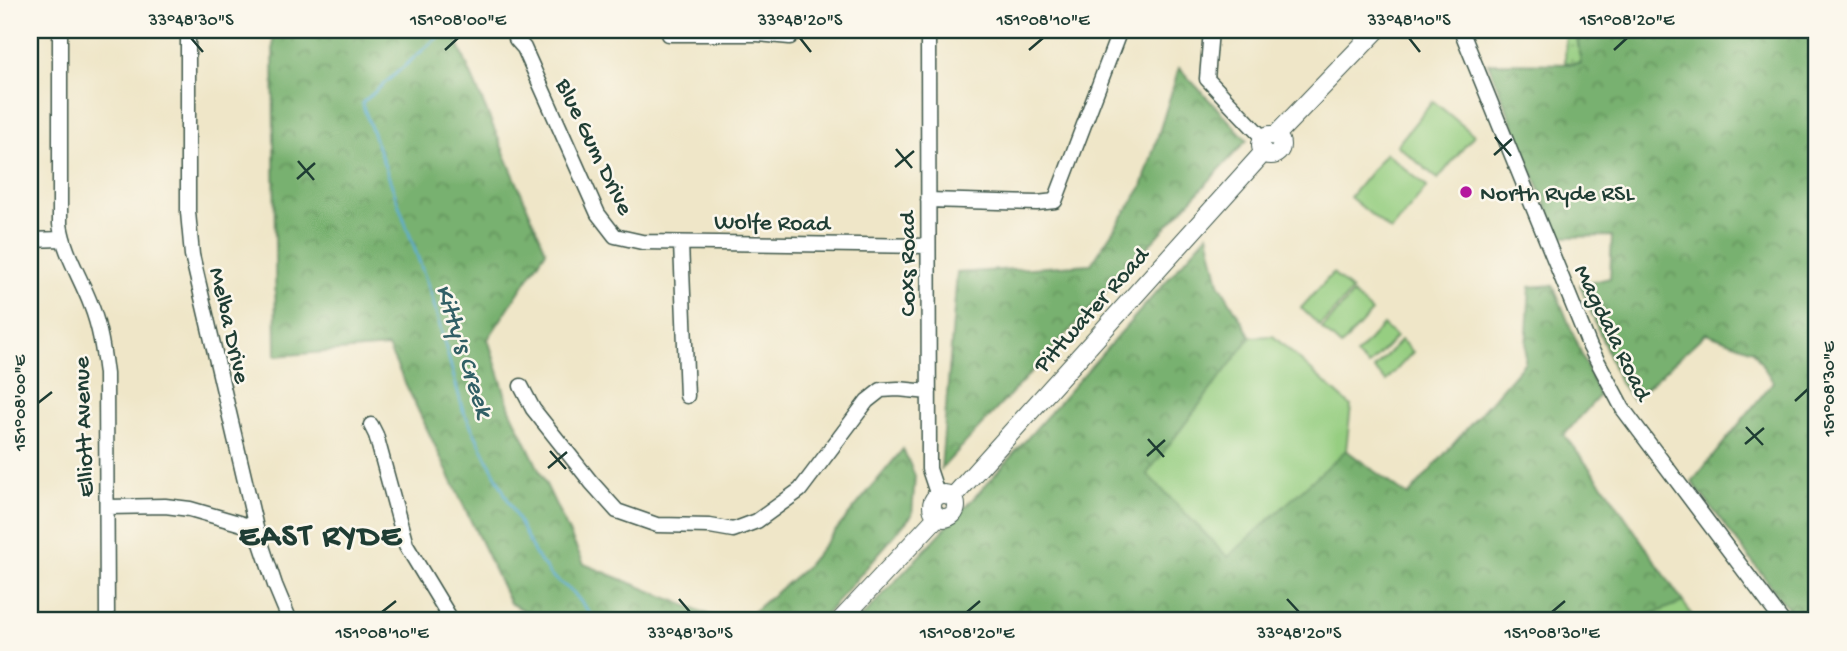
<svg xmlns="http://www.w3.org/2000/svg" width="1847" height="651" viewBox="0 0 1847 651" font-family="'Gochi Hand',sans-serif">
<defs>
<pattern id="grass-dots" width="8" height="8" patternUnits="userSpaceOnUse" patternTransform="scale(1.75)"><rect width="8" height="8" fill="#96ce81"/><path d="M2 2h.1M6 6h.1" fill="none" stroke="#7aa86a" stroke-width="1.8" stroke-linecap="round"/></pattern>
<pattern id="forest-crowns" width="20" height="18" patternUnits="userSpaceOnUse" patternTransform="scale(1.75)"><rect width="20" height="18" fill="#78b16f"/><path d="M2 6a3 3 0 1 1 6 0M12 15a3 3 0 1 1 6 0" fill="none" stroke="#62915c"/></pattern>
</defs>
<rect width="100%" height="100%" fill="#fbf7ec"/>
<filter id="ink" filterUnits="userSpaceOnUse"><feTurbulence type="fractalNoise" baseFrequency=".0143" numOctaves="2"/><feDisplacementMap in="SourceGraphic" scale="14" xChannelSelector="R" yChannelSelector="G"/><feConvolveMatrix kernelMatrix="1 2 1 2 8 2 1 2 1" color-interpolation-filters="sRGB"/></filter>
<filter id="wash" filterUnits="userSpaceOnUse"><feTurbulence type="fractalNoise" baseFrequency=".00686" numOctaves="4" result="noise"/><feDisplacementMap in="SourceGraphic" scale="28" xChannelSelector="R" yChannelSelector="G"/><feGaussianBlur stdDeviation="1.57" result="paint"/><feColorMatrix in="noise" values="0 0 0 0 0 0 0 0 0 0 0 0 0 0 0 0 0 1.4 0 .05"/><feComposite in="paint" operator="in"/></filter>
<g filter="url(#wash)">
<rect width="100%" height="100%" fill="#efe6c8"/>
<path fill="url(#grass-dots)" stroke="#5a865a" stroke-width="2" d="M1566 30H1576L1581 64 1565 62Z"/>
<path fill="url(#forest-crowns)" stroke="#4c7752" stroke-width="2" d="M273 30H477L456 39 546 251 488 339 510 409 584 564 724 621H544L510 603 388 347 276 356Z
M1576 30H1817V621H1794L1786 606 1692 482 1773 382 1753 350 1706 333 1633 400 1620 383 1580 285 1610 278 1612 236 1559 237 1488 63 1581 64Z
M1179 68 1247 140 941 469 957 273 1091 264 1142 187Z
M1208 234 1219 283 1251 337 1147 474 1227 556 1346 450 1408 496 1525 362 1530 287 1553 285 1599 396 1564 435 1609 493 1683 602 1634 621H858L985 486Z
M903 449 915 476 912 515 820 621H742L805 568Z"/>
<path fill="#96ce81" stroke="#5a865a" stroke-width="2" d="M1433 101 1474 135 1438 179 1397 145Z
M1386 153 1427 187 1391 231 1350 197Z
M1333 273 1352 291 1320 326 1301 308Z
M1353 294 1372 312 1341 346 1322 329Z
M1383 325 1396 337 1368 366 1356 355Z
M1273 336 1351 406 1346 450 1228 557 1147 474 1251 337Z
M1401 340 1413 352 1386 381 1374 369Z
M1683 602 1696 621H1634Z"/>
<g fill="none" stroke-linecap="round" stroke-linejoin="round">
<path stroke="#5badd6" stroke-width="2.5" d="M446 30 362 103 431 294 463 410 535 554 551 576 573 592 596 621"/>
</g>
</g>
<g filter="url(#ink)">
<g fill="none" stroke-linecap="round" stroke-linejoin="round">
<defs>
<path id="minor" d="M60 30V224C64 253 81 278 91 305 100 328 103 350 106 374L107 621
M188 30V212L192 255 256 528 275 585 290 621
M668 30 669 34H758L790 37
M928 30 929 469 938 496
M1211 30 1207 79 1263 138
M1461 30 1590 347 1623 409 1782 621
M516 39 524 48 598 214 615 236 642 242 928 246
M928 200 1037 203 1055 201 1120 30
M30 240 62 239
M681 243 687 396
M521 386 533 409 591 482 617 511 657 525 710 526 733 530 757 521 800 490 867 401 881 390 898 389 929 392
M371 425 376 435 406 545 452 621
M107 507 165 506 190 509 256 528"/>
<path id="major" d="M1261 145a10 10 0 1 1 20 0a10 10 0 1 1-20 0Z
M1275 136 1377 30
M932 506a12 12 0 1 1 24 0a12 12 0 1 1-24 0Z
M953 497 1263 153
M840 621 938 516"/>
</defs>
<use href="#minor" stroke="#3e564a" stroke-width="17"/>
<use href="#major" stroke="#3e564a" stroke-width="20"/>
<use href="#minor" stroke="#fff" stroke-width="14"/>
<use href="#major" stroke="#fff" stroke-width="18"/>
</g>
</g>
<path fill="none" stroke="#1f3d34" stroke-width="2.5" d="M191 38 203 52M800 38 811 52M1409 38 1420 52M445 50 458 38M1029 50 1043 38M1614 50 1627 38M1495 137 1511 156M896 149 912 168M1494 155 1512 139M298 161 314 180M895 167 914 151M297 179 315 163M1795 401 1808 389M38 403 52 392M1746 427 1763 445M1148 439 1164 457M1745 444 1764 428M550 451 566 469M1147 456 1165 440M548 468 567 452M679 599 690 612M1287 599 1299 612M382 612 396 601M967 612 980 601M1552 612 1565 601"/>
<circle fill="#b5179e" stroke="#fbf7ec" stroke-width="2.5" cx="1466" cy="192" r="7"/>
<g text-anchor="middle" stroke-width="5" stroke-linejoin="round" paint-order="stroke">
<g font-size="24" fill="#1f3d34" stroke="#fbf7ec">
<text transform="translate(596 146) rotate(64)" y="8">Blue Gum Drive</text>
<text transform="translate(772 221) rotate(1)" y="8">Wolfe Road</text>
<text transform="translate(906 264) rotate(-90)" y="8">Coxs Road</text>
<text transform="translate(1090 309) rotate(-48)" y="8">Pittwater Road</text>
<text transform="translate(231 325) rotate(77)" y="8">Melba Drive</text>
<text transform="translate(1614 332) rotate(64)" y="8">Magdala Road</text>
<text transform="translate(82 427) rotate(-92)" y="8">Elliott Avenue</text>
</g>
<g font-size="24" fill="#1f3d34" stroke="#fbf7ec" text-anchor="start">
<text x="1480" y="200">North Ryde RSL</text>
</g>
<g font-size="26" font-style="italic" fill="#315f65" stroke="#fbf7ec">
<text transform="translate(466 350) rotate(72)" y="9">Kitty's Creek</text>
</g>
<g font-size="32" font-weight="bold" letter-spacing="2" fill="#1f3d34" stroke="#fbf7ec">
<text x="321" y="544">EAST RYDE</text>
</g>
</g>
<rect width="1847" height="651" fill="none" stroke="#fbf7ec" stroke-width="77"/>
<rect x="38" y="38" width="1770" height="574" fill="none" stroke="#1f3d34" stroke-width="2.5"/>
<g font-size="18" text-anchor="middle" fill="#1f3d34">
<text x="191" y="25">33°48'30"S</text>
<text x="458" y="25">151°08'00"E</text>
<text x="800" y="25">33°48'20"S</text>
<text x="1043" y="25">151°08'10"E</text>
<text x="1409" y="25">33°48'10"S</text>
<text x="1627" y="25">151°08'20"E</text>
<text transform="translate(1828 389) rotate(-90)" y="6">151°08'30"E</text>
<text transform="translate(19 403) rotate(-90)" y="6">151°08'00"E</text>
<text x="382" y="638">151°08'10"E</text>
<text x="690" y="638">33°48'30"S</text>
<text x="967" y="638">151°08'20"E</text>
<text x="1299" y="638">33°48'20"S</text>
<text x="1552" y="638">151°08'30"E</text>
</g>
</svg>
